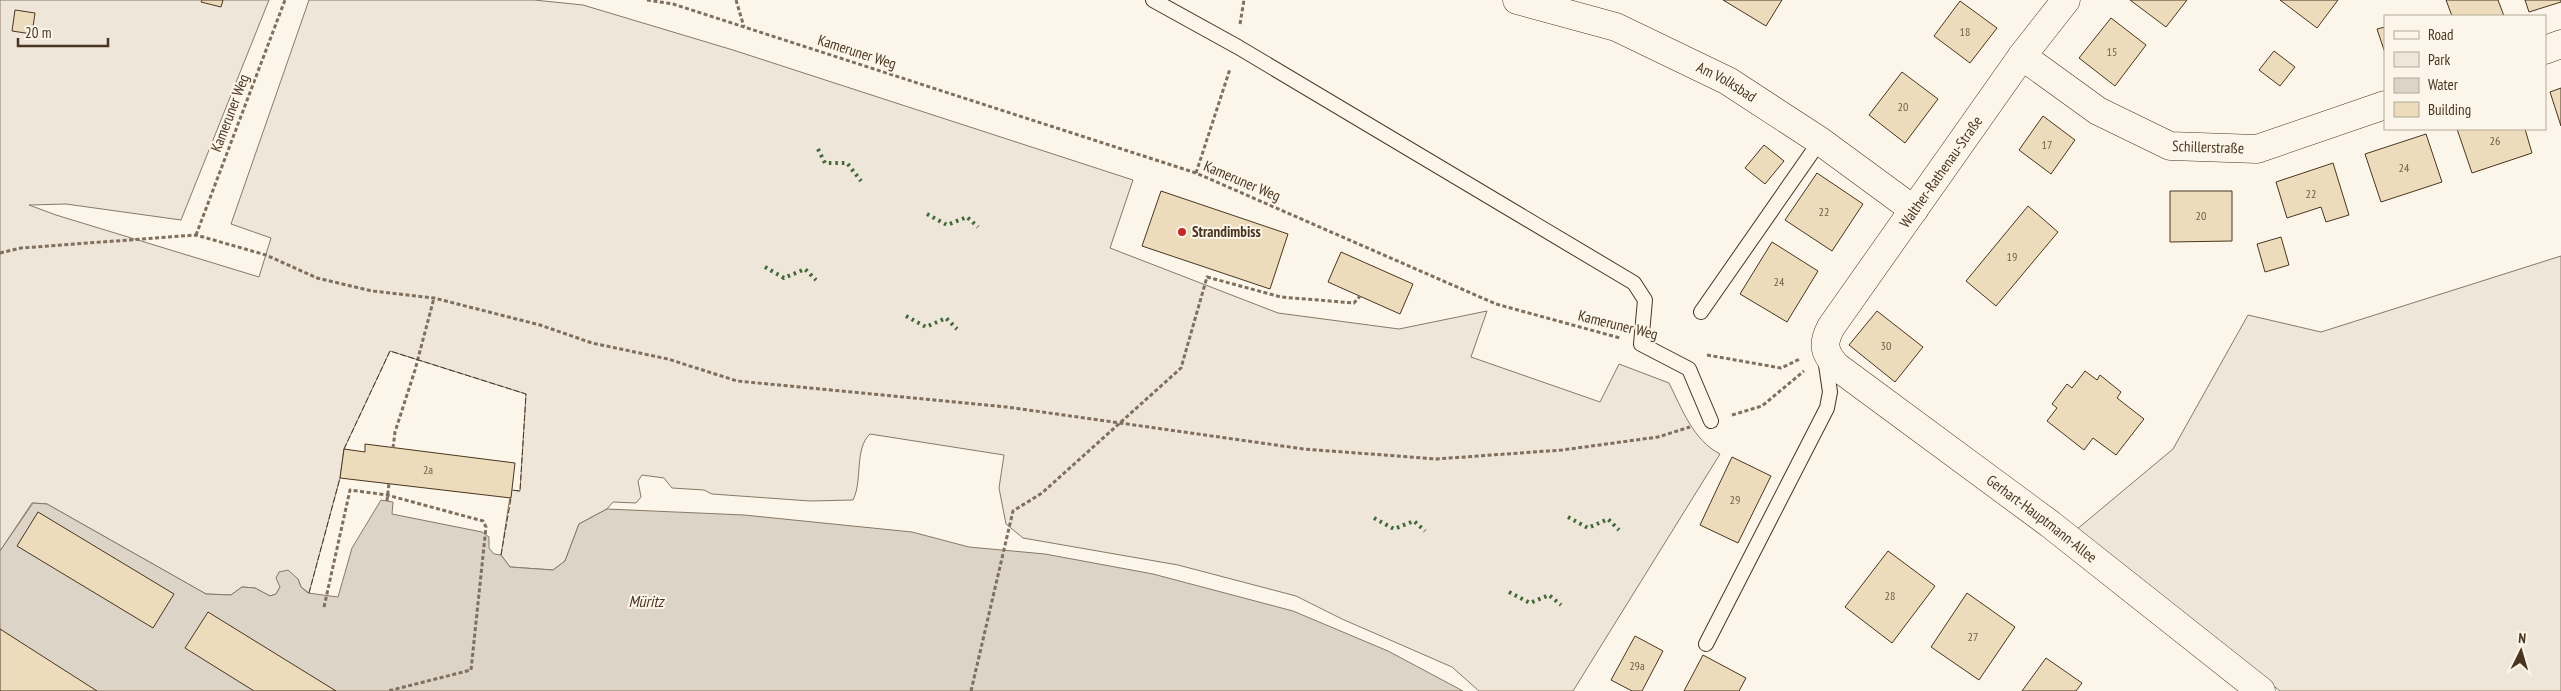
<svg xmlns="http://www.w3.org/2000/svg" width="2561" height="691" viewBox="0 0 2561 691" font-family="'PT Sans Narrow',sans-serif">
<rect width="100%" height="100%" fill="#fbf6e9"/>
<path fill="#ede6d9" stroke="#887966" d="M0 0H269L181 220 66 204 29 205 56 215 259 277 271 238 231 224 309 0H534L583 5 733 50 1133 180 1110 248 1278 313 1399 329 1487 311 1471 357 1600 402 1619 364 1669 383C1682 409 1693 440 1720 454L1573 691H1479L1452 667 1342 619 1296 596 1178 565 1023 538 1006 524 999 488 1004 455 870 434C854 449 863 480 853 500L810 501 712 494 704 490 672 488 664 478 642 475 638 481 641 497 636 503 613 502 607 509 579 524 565 561 553 570 510 567 501 555 511 490 520 491 526 394 390 351 344 449 340 478 309 593 301 587 298 579 280 587 276 594 270 596 255 588 242 587 231 595 206 594 47 504 32 503 0 551Z
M2561 256V691H2280L2076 530 2173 449 2248 315 2321 332Z"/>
<path fill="#dcd4c6" stroke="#887966" d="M381 500 393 502 392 514 482 532 489 537V548L494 554 501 555 510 567 553 570 565 561 579 524 607 509 744 515 912 532 969 547 1045 554 1153 574 1293 611 1388 651 1463 691H0V551L33 503 47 504 206 594 231 595 242 587 255 588 270 596 276 594 280 587 276 578 279 572 288 570 298 579 301 587 308 593 338 597 352 548Z"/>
<path fill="#ecdcbc" stroke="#4a3520" d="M202 0H223L221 7 201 2Z
M1723 0H1782L1766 26Z
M2130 0H2187L2166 27Z
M2280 0H2338L2317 28Z
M2446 0H2498L2504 16H2452Z
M2525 0H2561V2L2529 12Z
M1960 1 1997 28 1970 63 1934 36Z
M15 10 35 13 32 34 12 31Z
M2111 18 2146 45 2115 86 2079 58Z
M2385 27V53L2377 29Z
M2274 51 2295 67 2280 86 2259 70Z
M1902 72 1938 99 1905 143 1869 115Z
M2561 88V126L2550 92Z
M2043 116 2075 140 2051 174 2019 150Z
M2457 129H2525L2532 153 2472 173Z
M2426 134 2442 182 2381 202 2365 154Z
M1764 145 1784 161 1765 184 1745 168Z
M2333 163 2349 215 2326 222 2321 207 2287 218 2276 182Z
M1817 173 1863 204 1832 251 1785 220Z
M1161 191 1288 234 1270 289 1142 246Z
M2170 191H2232V241L2170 242Z
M2028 206 2058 232 1996 306 1966 281Z
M2281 237 2289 265 2265 272 2257 244Z
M1772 242 1818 271 1787 322 1740 294Z
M1341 252 1413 284 1400 314 1328 282Z
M1877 311 1923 347 1895 382 1849 345Z
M2085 371 2097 380 2100 375 2121 392 2117 398 2144 419 2116 455 2093 438 2084 450 2047 421 2057 408 2052 404 2067 384 2072 388Z
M365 444 515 463 511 498 340 478 344 449 365 452Z
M1732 457 1771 476 1738 543 1700 525Z
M38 512 174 594 153 628 17 546Z
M1888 551 1935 586 1892 643 1845 607Z
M1967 593 2015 627 1979 680 1931 647Z
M208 612 336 691H254L185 648Z
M0 629 97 691H0Z
M1635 636 1663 651 1642 691H1632L1611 680Z
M1703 655 1746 678 1739 691H1684Z
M2046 658 2082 683 2076 691H2022Z"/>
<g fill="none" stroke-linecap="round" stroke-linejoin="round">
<defs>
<path id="service" d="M1153 0 1238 47 1634 283 1645 300 1641 344 1689 369 1711 421
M1701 312 1820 141
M1706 644 1827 408 1830 392 1825 358"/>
<g id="minor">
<path id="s1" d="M1517 0 1616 27 1728 81 1820 141 1914 210"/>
<path id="s2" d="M2066 0 2022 56 1831 327C1822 344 1824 352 1836 366L2050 524 2261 691"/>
<path d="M2545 50 2561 44"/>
<path id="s3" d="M2022 56 2098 111 2170 146 2257 149 2385 105"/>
</g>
</defs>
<use href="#service" stroke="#4a3520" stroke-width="16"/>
<use href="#minor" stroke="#4a3520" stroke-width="29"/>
<path stroke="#7f6f5c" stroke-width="3" stroke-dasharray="4 2.5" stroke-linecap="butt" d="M647 0 673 4 1196 173 1496 304 1620 338
M736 0 744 27
M1240 24 1244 0
M1196 173 1230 69
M196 235 285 0
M0 253 21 248 196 235 266 255 317 278 372 291 434 298 540 325 592 343 668 359 737 381 1007 407 1304 449 1436 459 1562 450 1658 437 1690 427
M1707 355 1781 368 1800 359
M1732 415 1762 406 1804 371
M393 448 395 432 415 370 434 298
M387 501 389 483
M324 607 350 490 387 495 483 521 486 527 471 670 388 691
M971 691 1013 511 1042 493 1181 368 1207 277 1281 297 1354 303 1360 296"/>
<use href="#service" stroke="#fbf6e9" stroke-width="14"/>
<use href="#minor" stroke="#fbf6e9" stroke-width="28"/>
<path stroke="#436837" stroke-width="4" stroke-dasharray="2.5 4" stroke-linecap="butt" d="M818 149 825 163H847L861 181
M927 214 947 225 967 217 978 227
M765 267 784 278 805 269 816 280
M906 316 926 327 946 318 957 329
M1568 517 1588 528 1608 519 1619 530
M1374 518 1394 529 1414 521 1425 531
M1509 592 1530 603 1549 595 1561 605"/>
<path stroke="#4a3520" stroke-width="1" stroke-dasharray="6 2.5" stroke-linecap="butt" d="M344 449 390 351 526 394 520 491 511 490
M501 555 511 498
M309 593 340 478"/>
</g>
<circle fill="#c62828" stroke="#fbf6e9" stroke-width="2" cx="1182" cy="232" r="5"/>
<g text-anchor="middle" stroke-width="4" stroke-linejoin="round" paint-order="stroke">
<g font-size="12" fill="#725f47">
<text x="1965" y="36">18</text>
<text x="2112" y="56">15</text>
<text x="1903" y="111">20</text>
<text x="2495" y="145">26</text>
<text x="2047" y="149">17</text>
<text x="2404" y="172">24</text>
<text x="2311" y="198">22</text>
<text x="1824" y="216">22</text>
<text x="2201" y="220">20</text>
<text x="2012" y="261">19</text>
<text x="1779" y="286">24</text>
<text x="1886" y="350">30</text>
<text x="428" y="474">2a</text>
<text x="1735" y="504">29</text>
<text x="1890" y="600">28</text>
<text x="1973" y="641">27</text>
<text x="1637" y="670">29a</text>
</g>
<g font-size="15" fill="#4a3520" stroke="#fbf6e9">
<text transform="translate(857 52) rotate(18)" y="5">Kameruner Weg</text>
<text dy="5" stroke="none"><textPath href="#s1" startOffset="226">Am Volksbad</textPath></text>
<text transform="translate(230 113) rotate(-69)" y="5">Kameruner Weg</text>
<text dy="5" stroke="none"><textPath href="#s3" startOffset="212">Schillerstraße</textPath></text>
<text transform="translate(1941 172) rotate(-55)" y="5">Walther-Rathenau-Straße</text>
<text transform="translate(1242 181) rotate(23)" y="5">Kameruner Weg</text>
<text transform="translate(1618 325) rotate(14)" y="5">Kameruner Weg</text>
<text dy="5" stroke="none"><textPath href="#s2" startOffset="702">Gerhart-Hauptmann-Allee</textPath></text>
</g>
<g font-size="15" font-weight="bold" fill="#4a3520" stroke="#fbf6e9" text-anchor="start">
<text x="1192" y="237">Strandimbiss</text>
</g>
<g font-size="16" font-style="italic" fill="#4a3520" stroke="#fbf6e9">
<text x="646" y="607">Müritz</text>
</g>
</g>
<rect x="2384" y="15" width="162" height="115" fill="#fbf6e9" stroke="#b4a999"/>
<rect x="2394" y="31" width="25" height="8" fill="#fbf6e9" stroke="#b4a999"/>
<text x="2428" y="40" font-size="15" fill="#4a3520">Road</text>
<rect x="2394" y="52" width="25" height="15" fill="#ede6d9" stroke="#b4a999"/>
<text x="2428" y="65" font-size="15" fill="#4a3520">Park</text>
<rect x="2394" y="78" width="25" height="15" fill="#dcd4c6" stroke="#b4a999"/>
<text x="2428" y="90" font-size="15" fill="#4a3520">Water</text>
<rect x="2394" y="102" width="25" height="15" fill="#ecdcbc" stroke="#b4a999"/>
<text x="2428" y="115" font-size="15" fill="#4a3520">Building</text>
<g transform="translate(2521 651) rotate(5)" stroke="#fbf6e9" stroke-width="4" paint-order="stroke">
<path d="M0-4L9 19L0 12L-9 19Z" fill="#4a3520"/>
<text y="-8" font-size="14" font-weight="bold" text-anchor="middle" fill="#4a3520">N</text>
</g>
<path d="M18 38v8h90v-8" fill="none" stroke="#4a3520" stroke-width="2.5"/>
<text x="25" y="38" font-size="15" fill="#4a3520" stroke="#fbf6e9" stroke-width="4" paint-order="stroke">20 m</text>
</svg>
